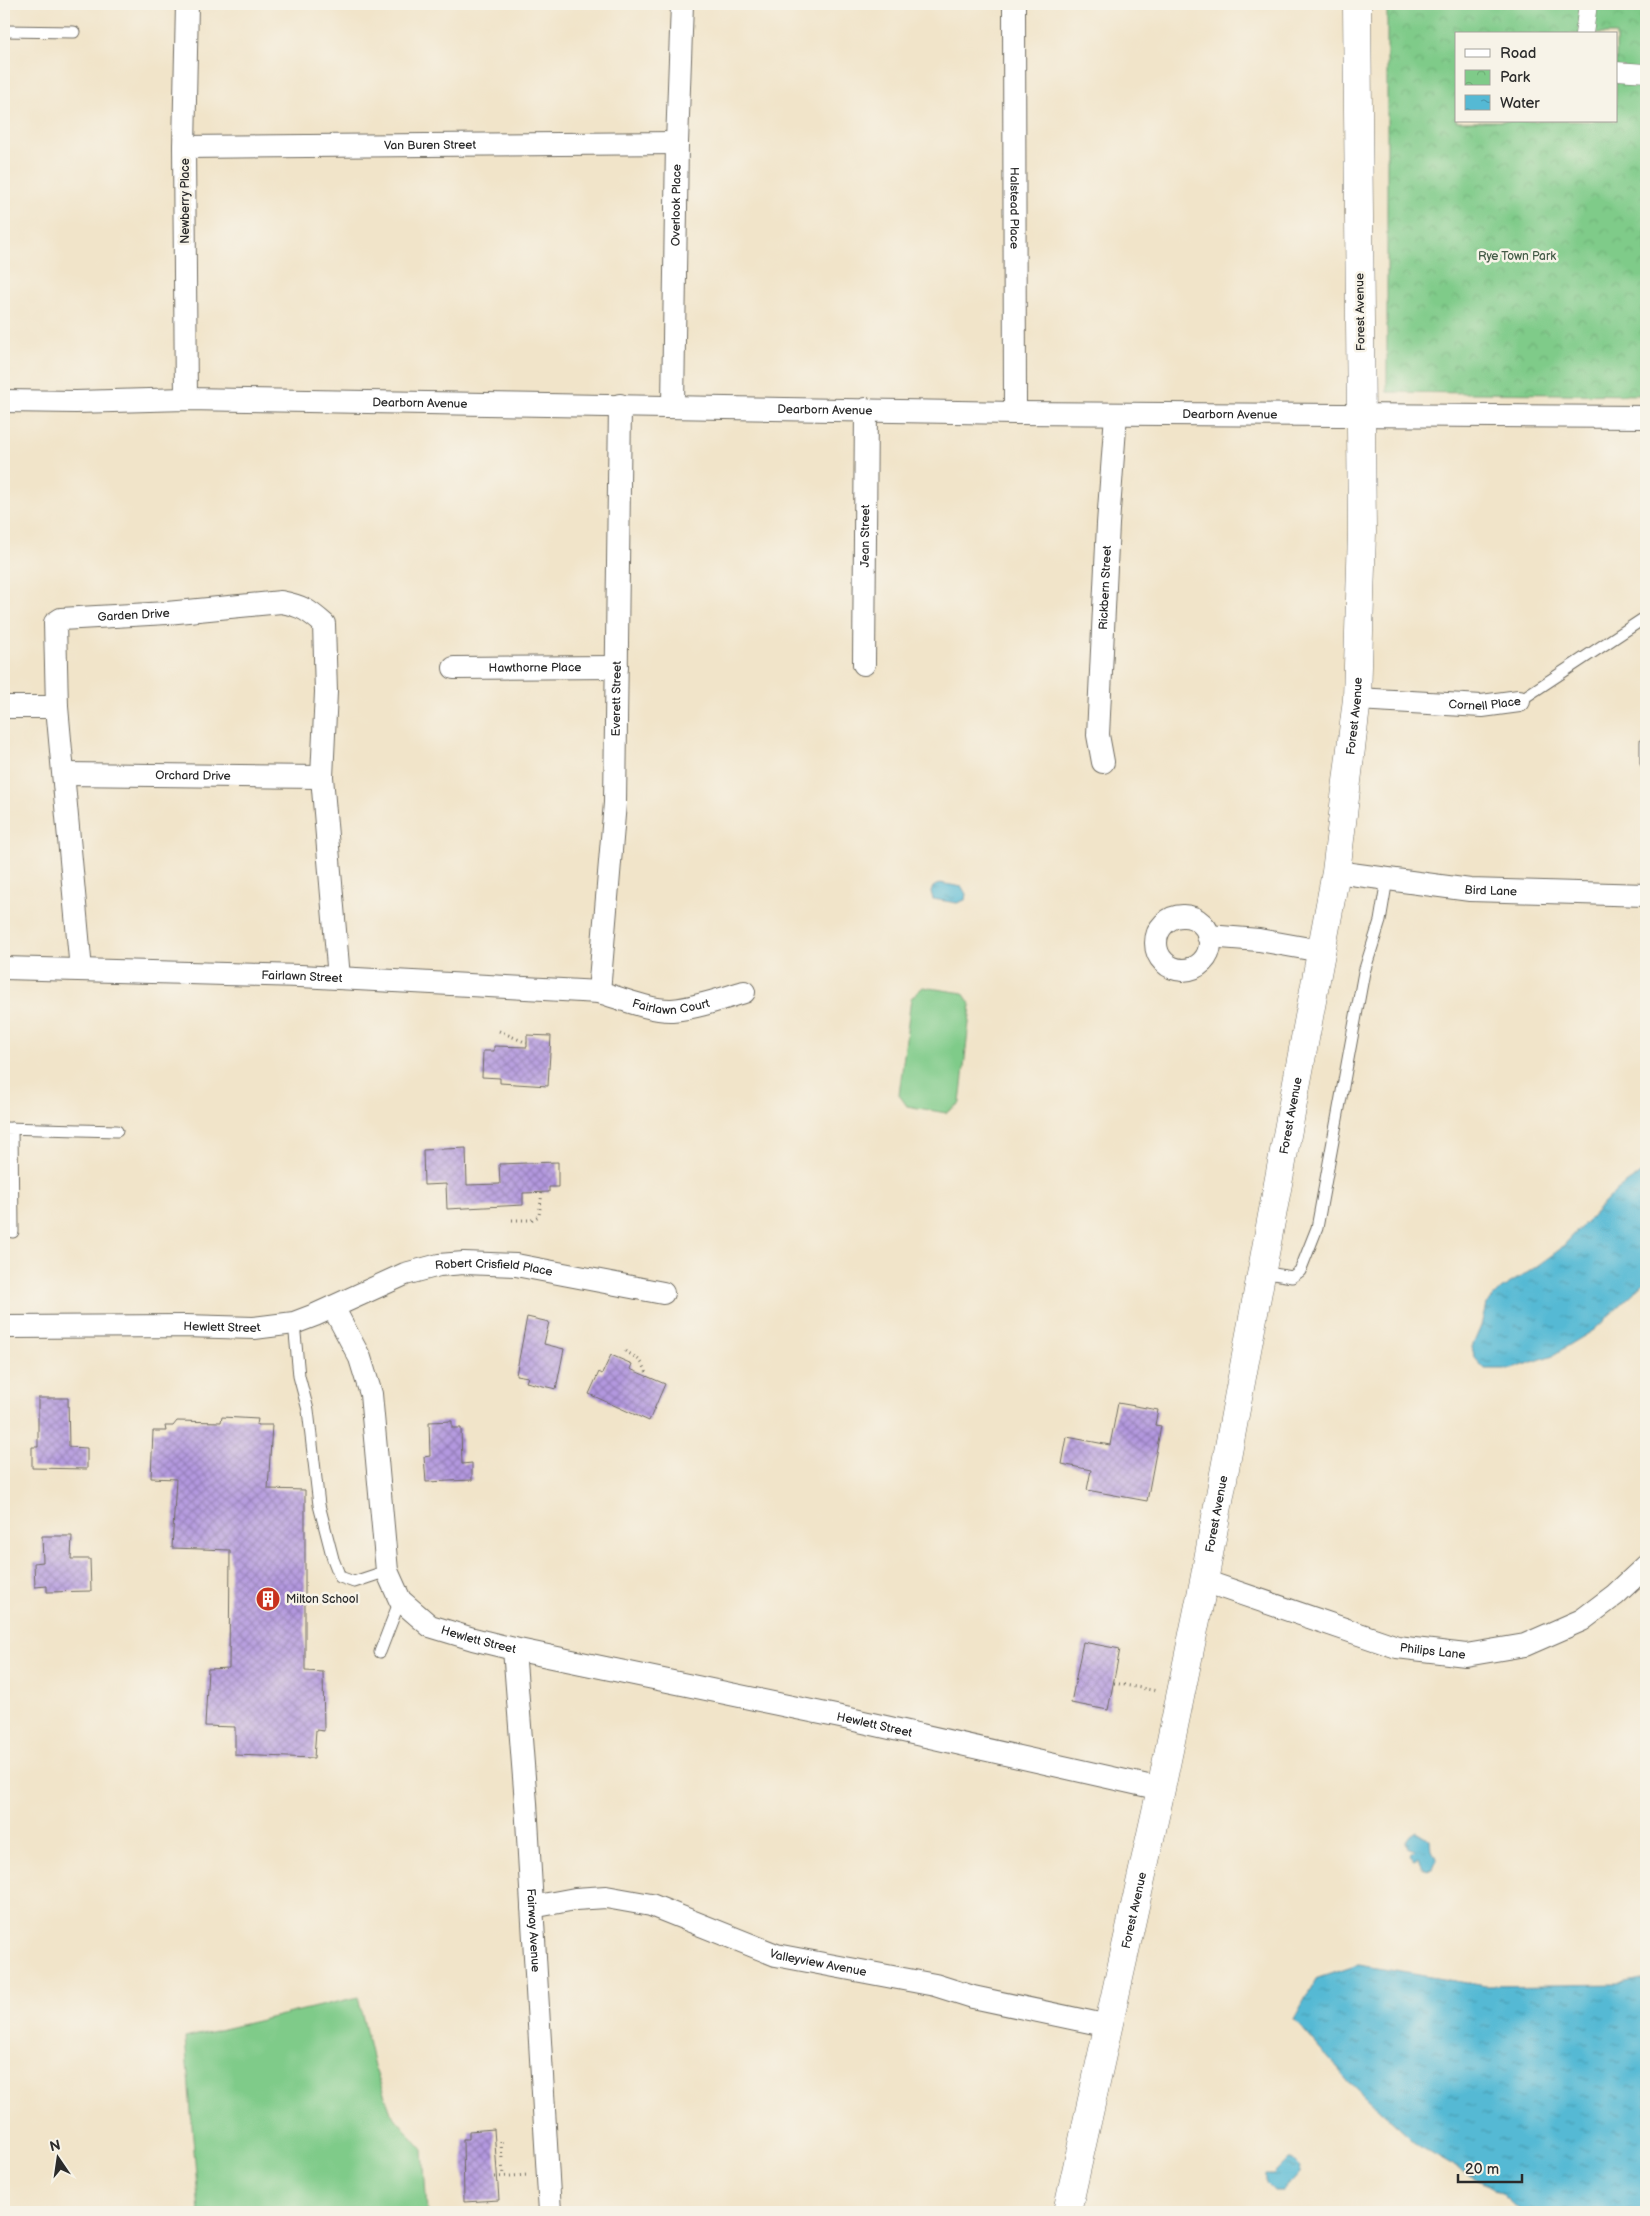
<svg xmlns="http://www.w3.org/2000/svg" width="1650" height="2216" viewBox="0 0 1650 2216" font-family="'Balsamiq Sans',sans-serif">
<defs>
<pattern id="park-crowns" width="20" height="18" patternUnits="userSpaceOnUse" patternTransform="scale(1.25)"><rect width="20" height="18" fill="#7fcb89"/><path d="M2 6a3 3 0 1 1 6 0M12 15a3 3 0 1 1 6 0" fill="none" stroke="#6eae76"/></pattern>
<pattern id="water-ripples" width="26" height="14" patternUnits="userSpaceOnUse" patternTransform="scale(1.25)"><rect width="26" height="14" fill="#55b9d4"/><path d="M2 4q2-2 4 0t4 0M15 11q2-2 4 0t4 0" fill="none" stroke="#4797ac"/></pattern>
<pattern id="building-cross-hatch" width="8" height="8" patternUnits="userSpaceOnUse" patternTransform="scale(1.25)"><rect width="8" height="8" fill="#b398df"/><path d="M0 0l8 8M0 8l8-8" fill="none" stroke="#927cb5"/></pattern>
</defs>
<rect width="100%" height="100%" fill="#f7f3e8"/>
<filter id="ink" filterUnits="userSpaceOnUse"><feTurbulence type="fractalNoise" baseFrequency=".02" numOctaves="2"/><feDisplacementMap in="SourceGraphic" scale="10" xChannelSelector="R" yChannelSelector="G"/><feConvolveMatrix kernelMatrix="1 2 1 2 8 2 1 2 1" color-interpolation-filters="sRGB"/></filter>
<filter id="wash" filterUnits="userSpaceOnUse"><feTurbulence type="fractalNoise" baseFrequency=".0096" numOctaves="4" result="noise"/><feDisplacementMap in="SourceGraphic" scale="20" xChannelSelector="R" yChannelSelector="G"/><feGaussianBlur stdDeviation="1.12" result="paint"/><feColorMatrix in="noise" values="0 0 0 0 0 0 0 0 0 0 0 0 0 0 0 0 0 1.4 0 .05"/><feComposite in="paint" operator="in"/></filter>
<g filter="url(#wash)">
<rect width="100%" height="100%" fill="#f1e4c9"/>
<path fill="url(#park-crowns)" stroke="#557b5a" fill-rule="evenodd" d="M1387 4H1646V395L1387 392ZM1456 34H1616V121H1456Z"/>
<path fill="#7fcb89" stroke="#557b5a" d="M923 987 963 993 971 1005 960 1103 946 1113 907 1106 899 1095 911 998Z
M358 1997 374 2066 391 2113 423 2150 427 2212H199L185 2038Z"/>
<path fill="url(#water-ripples)" stroke="#407280" d="M940 883 962 887 966 894 965 900 957 903 933 899 931 892 933 887Z
M1646 1170V1281L1594 1330 1553 1355 1512 1369H1485L1474 1357 1472 1347 1481 1326 1486 1304 1501 1289 1530 1271 1559 1250 1617 1190Z
M1417 1831 1430 1839 1431 1850 1436 1860 1432 1869 1426 1870 1422 1867 1418 1858 1414 1860 1409 1856 1410 1853 1415 1850 1408 1848 1406 1842 1411 1835Z
M1358 1965 1486 1986 1620 1984 1646 1979V2212H1522L1501 2193 1419 2146 1353 2086 1294 2019 1316 1979Z
M1288 2160H1293L1300 2167 1299 2172 1282 2191H1274L1266 2183V2174H1274Z"/>
<g id="blocks">
<path fill="url(#building-cross-hatch)" d="M527 1035 551 1036 548 1086 500 1083V1078L482 1077 483 1051H494V1046L527 1047Z
M466 1148 467 1185 500 1184 499 1164 558 1162V1187H549V1192L523 1193V1205L447 1209 446 1184 424 1185 423 1150Z
M527 1317 549 1322 544 1344 564 1349 556 1389 526 1382 528 1377 516 1375Z
M611 1355 632 1364 630 1369 665 1384 649 1421 589 1394 599 1372 602 1374Z
M38 1398H68L69 1447 87 1448V1469L32 1468V1447H38Z
M1118 1403 1158 1410 1155 1425 1161 1426 1147 1501 1087 1490 1091 1470 1062 1464 1067 1437 1110 1445Z
M222 1417 258 1419 257 1425H272L268 1489 305 1490V1671L323 1672 324 1731 316 1730 314 1758 235 1755V1727L205 1726 208 1669 229 1668 230 1550 172 1548 176 1479 151 1478 153 1431H166L165 1426H173L177 1421 221 1422Z
M452 1421V1428H461L462 1464 472 1463V1480L426 1482 424 1457 430 1456 429 1422Z
M42 1536H72L71 1559H90L91 1591 47 1592V1586L35 1587 34 1563 43 1562Z
M1083 1642 1120 1649 1108 1710 1071 1703Z
M494 2129 499 2200 464 2202 463 2139H469V2131Z"/>
</g>
</g>
<g filter="url(#ink)">
<use href="#blocks" fill-opacity="0" stroke="#706c62" stroke-width="1"/>
<g fill="none" stroke-linecap="round" stroke-linejoin="round">
<defs>
<path id="service" d="M4 31 74 32
M1519 701 1646 617
M1646 742V763
M4 1128 117 1131
M12 1128 13 1232
M1262 1272 1292 1277 1300 1271 1317 1228 1364 972 1380 921 1387 879
M294 1323 299 1376 308 1410 319 1505 333 1559 340 1577 354 1582 387 1571
M380 1652 400 1600"/>
<path id="pedestrian" d="M1584 34 1588 4
M1616 71 1646 73"/>
<g id="minor">
<path id="s1" d="M1014 4 1015 413"/>
<path id="s2" d="M184 147 677 143"/>
<path d="M186 399 184 147 187 4"/>
<path id="s3" d="M4 401 76 402 186 399 1015 413 1646 417"/>
<path id="s4" d="M673 405 677 143 682 4"/>
<path id="s5" d="M864 664 866 409"/>
<path id="s6" d="M454 668 617 667"/>
<path id="s7" d="M1357 699 1482 706 1519 701"/>
<path d="M4 707H57"/>
<path id="s8" d="M1103 762 1098 735 1108 524 1116 414"/>
<path id="s9" d="M65 774 322 777"/>
<path id="s10" d="M1336 872 1470 890 1646 895"/>
<circle cx="1183" cy="943" r="27"/>
<path d="M1208 936 1259 940 1321 951"/>
<path id="s11" d="M4 968 300 976 599 992C620 998 651 1011 672 1010 696 1008 721 999 744 992"/>
<path id="s12" d="M81 970 57 707 55 623 61 619 167 613 281 602C302 606 308 610 324 624L326 692 322 777 339 978"/>
<path id="s13" d="M599 992 615 803 620 405"/>
<path id="s14" d="M333 1307 360 1358 371 1394 387 1571 400 1600 430 1626 473 1639 514 1649 850 1719 1161 1789"/>
<path id="s15" d="M4 1327 185 1326 254 1328 294 1323 315 1315 405 1274 439 1265 464 1263 516 1265 663 1293"/>
<path id="s16" d="M1204 1581 1397 1647 1466 1655 1525 1645 1582 1620 1615 1595 1646 1566"/>
<path id="s17" d="M514 1649 526 1803 550 2212"/>
<path id="s18" d="M532 1907 575 1899 606 1897 651 1905 776 1955 935 1985 973 1997 1109 2026"/>
</g>
<g id="tertiary">
<path id="s19" d="M1067 2212 1161 1789 1204 1581 1336 872 1357 699 1362 532 1357 4"/>
</g>
</defs>
<use href="#service" stroke="#706c62" stroke-width="13"/>
<use href="#pedestrian" stroke="#706c62" stroke-width="19"/>
<use href="#minor" stroke="#706c62" stroke-width="24"/>
<use href="#tertiary" stroke="#706c62" stroke-width="29"/>
<path stroke="#706c62" stroke-width="3" stroke-dasharray="1 4" stroke-linecap="butt" d="M499 1031 527 1043
M512 1220H531L539 1216 542 1192
M625 1351C637 1358 645 1362 647 1376
M1114 1683 1157 1691
M501 2142 503 2176
M495 2177 527 2175"/>
<use href="#service" stroke="#fff" stroke-width="11"/>
<use href="#pedestrian" stroke="#fff" stroke-width="18"/>
<use href="#minor" stroke="#fff" stroke-width="22"/>
<use href="#tertiary" stroke="#fff" stroke-width="28"/>
</g>
</g>
<defs>
<symbol id="building-disc" viewBox="-11 -11 22 22"><circle r="9.5" fill="#c8321e" stroke="#f7f3e8"/><path d="M-4-6H4V6H1V3H-1V6H-4ZM-2.5-4.3h1.7v1.8h-1.7ZM.8-4.3h1.7v1.8H.8ZM-2.5-1h1.7V.8h-1.7ZM.8-1h1.7V.8H.8Z" fill="#fff"/></symbol>
</defs>
<g fill-rule="evenodd">
<use href="#building-disc" x="254" y="1585" width="28" height="28"/>
</g>
<g text-anchor="middle" stroke-width="5" stroke-linejoin="round" paint-order="stroke">
<g font-size="12" fill="#2b2b2b" stroke="#f7f3e8">
<text dy="4" stroke="none"><textPath href="#s2" startOffset="246">Van Buren Street</textPath></text>
<text transform="translate(185 201) rotate(-90)" y="4">Newberry Place</text>
<text dy="4" stroke="none"><textPath href="#s4" startOffset="200">Overlook Place</textPath></text>
<text dy="4" stroke="none"><textPath href="#s1" startOffset="204">Halstead Place</textPath></text>
<text transform="translate(1360 312) rotate(-91)" y="4">Forest Avenue</text>
<text dy="4" stroke="none"><textPath href="#s3" startOffset="416">Dearborn Avenue</textPath></text>
<text dy="4" stroke="none"><textPath href="#s3" startOffset="821">Dearborn Avenue</textPath></text>
<text dy="4" stroke="none"><textPath href="#s3" startOffset="1226">Dearborn Avenue</textPath></text>
<text dy="4" stroke="none"><textPath href="#s5" startOffset="128">Jean Street</textPath></text>
<text dy="4" stroke="none"><textPath href="#s8" startOffset="175">Rickbern Street</textPath></text>
<text dy="4" stroke="none"><textPath href="#s12" startOffset="428">Garden Drive</textPath></text>
<text dy="4" stroke="none"><textPath href="#s6" startOffset="81">Hawthorne Place</textPath></text>
<text dy="4" stroke="none"><textPath href="#s13" startOffset="294">Everett Street</textPath></text>
<text dy="4" stroke="none"><textPath href="#s7" startOffset="128">Cornell Place</textPath></text>
<text dy="4" stroke="none"><textPath href="#s19" startOffset="1524">Forest Avenue</textPath></text>
<text dy="4" stroke="none"><textPath href="#s9" startOffset="128">Orchard Drive</textPath></text>
<text dy="4" stroke="none"><textPath href="#s10" startOffset="156">Bird Lane</textPath></text>
<text dy="4" stroke="none"><textPath href="#s11" startOffset="298">Fairlawn Street</textPath></text>
<text dy="4" stroke="none"><textPath href="#s11" startOffset="670">Fairlawn Court</textPath></text>
<text dy="4" stroke="none"><textPath href="#s19" startOffset="1119">Forest Avenue</textPath></text>
<text dy="4" stroke="none"><textPath href="#s15" startOffset="502">Robert Crisfield Place</textPath></text>
<text dy="4" stroke="none"><textPath href="#s15" startOffset="218">Hewlett Street</textPath></text>
<text dy="4" stroke="none"><textPath href="#s19" startOffset="714">Forest Avenue</textPath></text>
<text dy="4" stroke="none"><textPath href="#s14" startOffset="395">Hewlett Street</textPath></text>
<text dy="4" stroke="none"><textPath href="#s16" startOffset="240">Philips Lane</textPath></text>
<text dy="4" stroke="none"><textPath href="#s14" startOffset="800">Hewlett Street</textPath></text>
<text dy="4" stroke="none"><textPath href="#s19" startOffset="309">Forest Avenue</textPath></text>
<text dy="4" stroke="none"><textPath href="#s17" startOffset="282">Fairway Avenue</textPath></text>
<text dy="4" stroke="none"><textPath href="#s18" startOffset="298">Valleyview Avenue</textPath></text>
</g>
<g font-size="12" fill="#445b47" stroke="#f7f3e8">
<text x="1517" y="260">Rye Town Park</text>
</g>
<g font-size="12" fill="#2b2b2b" stroke="#f7f3e8" text-anchor="start">
<text x="286" y="1603">Milton School</text>
</g>
</g>
<rect width="1650" height="2216" fill="none" stroke="#f7f3e8" stroke-width="20"/>
<rect x="1455" y="32" width="162" height="90" fill="#f7f3e8" stroke="#a5a39c"/>
<rect x="1465" y="49" width="25" height="8" fill="#ffffff" stroke="#a5a39c"/>
<text x="1500" y="58" font-size="15" fill="#2b2b2b">Road</text>
<rect x="1465" y="70" width="25" height="15" fill="url(#park-crowns)" stroke="#a5a39c"/>
<text x="1500" y="82" font-size="15" fill="#2b2b2b">Park</text>
<rect x="1465" y="95" width="25" height="15" fill="url(#water-ripples)" stroke="#a5a39c"/>
<text x="1500" y="108" font-size="15" fill="#2b2b2b">Water</text>
<g transform="translate(58 2158) rotate(347)" stroke="#f7f3e8" stroke-width="4" paint-order="stroke">
<path d="M0-4L9 19L0 12L-9 19Z" fill="#2b2b2b"/>
<text y="-8" font-size="14" font-weight="bold" text-anchor="middle" fill="#2b2b2b">N</text>
</g>
<path d="M1458 2174v8h64v-8" fill="none" stroke="#2b2b2b" stroke-width="2.5"/>
<text x="1465" y="2174" font-size="15" fill="#2b2b2b" stroke="#f7f3e8" stroke-width="4" paint-order="stroke">20 m</text>
</svg>
